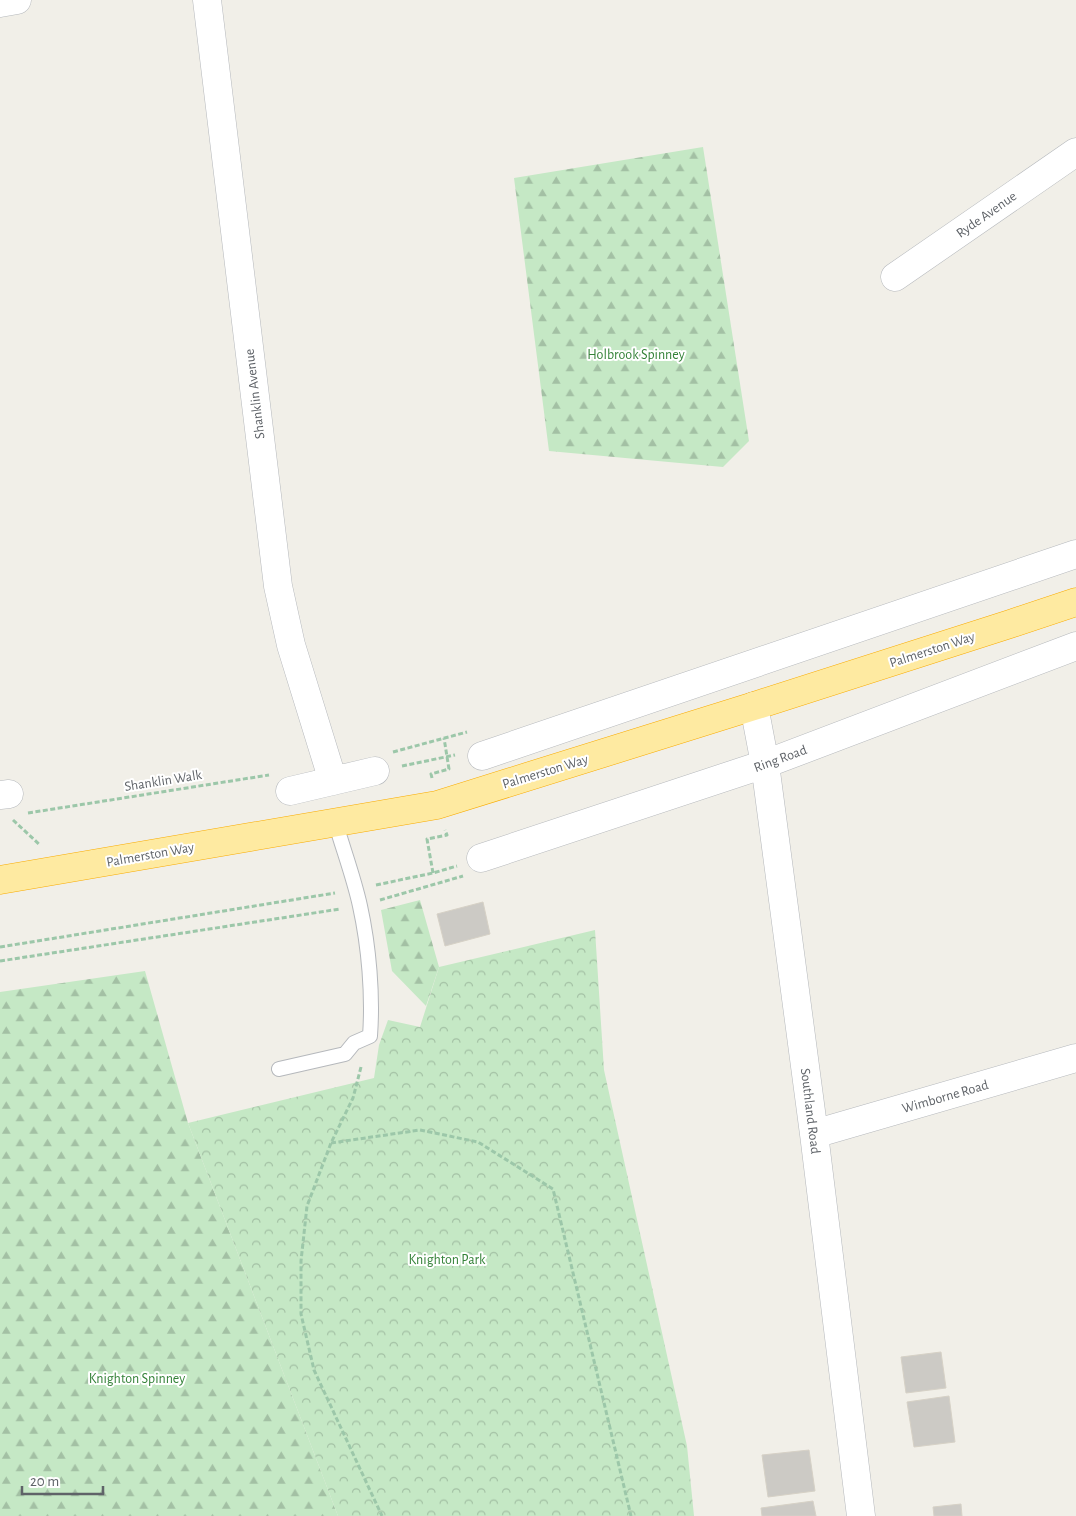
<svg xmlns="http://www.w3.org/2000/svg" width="1076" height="1516" viewBox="0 0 1076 1516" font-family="'Alegreya Sans',sans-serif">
<defs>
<pattern id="forest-firs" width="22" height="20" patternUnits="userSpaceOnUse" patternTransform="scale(1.25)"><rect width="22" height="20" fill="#c5e8c5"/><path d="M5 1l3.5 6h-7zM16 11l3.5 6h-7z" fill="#a3c0a4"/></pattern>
<pattern id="park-crowns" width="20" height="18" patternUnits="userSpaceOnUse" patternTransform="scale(1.25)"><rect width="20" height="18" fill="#c5e8c5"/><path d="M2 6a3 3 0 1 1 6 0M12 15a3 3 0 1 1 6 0" fill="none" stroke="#a3c0a4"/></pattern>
</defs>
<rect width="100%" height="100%" fill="#f1efe8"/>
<path fill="url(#forest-firs)" d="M703 147 749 441 723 467 549 451 514 178Z
M420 900 439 967 426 1006 392 971 381 910Z
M145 971 188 1123 338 1516H0V992Z"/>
<path fill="url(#park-crowns)" d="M595 930 604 1070 687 1446 694 1516H338L188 1123 374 1078 379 1045 388 1020 420 1027 439 967Z"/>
<path fill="#cccac5" stroke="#d6d1c6" d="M483 902 490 934 445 946 437 914Z
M941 1352 946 1388 906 1393 901 1357Z
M949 1396 955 1442 914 1447 907 1402Z
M809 1450 815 1491 768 1497 762 1455Z
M813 1501 816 1516H762L761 1508Z
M961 1504 962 1516H934L933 1507Z"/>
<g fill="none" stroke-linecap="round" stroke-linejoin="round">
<defs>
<path id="service" d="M279 1069 345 1054 354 1043 370 1036C373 995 369 947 360 906 354 878 343 849 335 821"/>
<path id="minor" d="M207 0 278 586 291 645 333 781
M0 3 17 0
M895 277 1076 152
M754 706 765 764 814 1134 861 1516
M482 756 1076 554
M290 791 375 771
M0 795 9 794
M481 858 765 764 1076 646
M814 1134 1076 1058"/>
<path id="trunk" d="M0 880 437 805 754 706 1010 624 1076 602"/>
</defs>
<use href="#service" stroke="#b5b8bc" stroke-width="16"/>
<use href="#minor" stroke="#b5b8bc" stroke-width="29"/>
<use href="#trunk" stroke="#f9ab00" stroke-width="29"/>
<path stroke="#9cc7a9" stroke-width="3" stroke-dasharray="5 2.5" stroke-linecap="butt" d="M393 752 467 732
M402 766 455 755
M432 778 431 774 449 769 444 738
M28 813 269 775
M13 820 40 845
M433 873 427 839 447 835 445 830
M376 885 433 873 457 866
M380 900 463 876
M0 947 335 893
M0 961 340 909
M361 1067 353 1098 331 1143 307 1206 301 1261V1314L314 1370 382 1516
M331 1143 420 1130 478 1142 553 1189 631 1516"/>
<use href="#service" stroke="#fff" stroke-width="14"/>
<use href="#minor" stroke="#fff" stroke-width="28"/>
<use href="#trunk" stroke="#feeaa1" stroke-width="28"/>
</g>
<g text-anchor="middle" stroke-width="4" stroke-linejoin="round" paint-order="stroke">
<g font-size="14" fill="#5f6368" stroke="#fff">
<text transform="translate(986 214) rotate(-35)" y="5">Ryde Avenue</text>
<text transform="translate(254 394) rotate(-97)" y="5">Shanklin Avenue</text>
<text transform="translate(932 649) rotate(-18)" y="5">Palmerston Way</text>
<text transform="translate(780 758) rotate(-20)" y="5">Ring Road</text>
<text transform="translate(545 771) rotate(-17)" y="5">Palmerston Way</text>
<text transform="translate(163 780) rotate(-9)" y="5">Shanklin Walk</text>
<text transform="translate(150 854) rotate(-10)" y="5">Palmerston Way</text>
<text transform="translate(945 1096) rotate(-16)" y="5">Wimborne Road</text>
<text transform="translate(811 1111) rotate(83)" y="5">Southland Road</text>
</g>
<g font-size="14" fill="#348238" stroke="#fff">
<text x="636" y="359">Holbrook Spinney</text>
<text x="447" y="1264">Knighton Park</text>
<text x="137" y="1383">Knighton Spinney</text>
</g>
</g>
<path d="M22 1486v8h81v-8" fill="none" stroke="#5f6368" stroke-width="2.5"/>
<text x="30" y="1486" font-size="15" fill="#5f6368" stroke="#ffffff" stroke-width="4" paint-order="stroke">20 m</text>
</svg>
